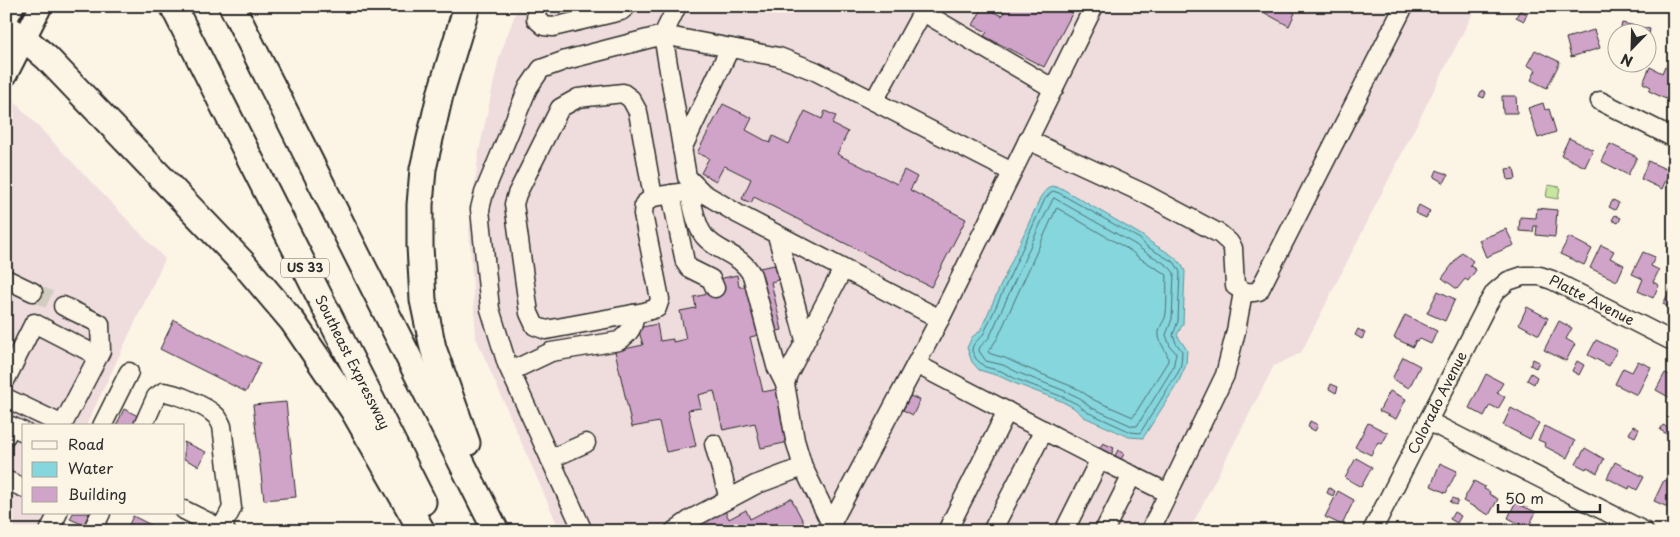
<svg xmlns="http://www.w3.org/2000/svg" width="1680" height="537" viewBox="0 0 1680 537" font-family="'Playpen Sans',sans-serif">
<rect width="100%" height="100%" fill="#fcf5e5"/>
<filter id="ink" filterUnits="userSpaceOnUse"><feTurbulence type="fractalNoise" baseFrequency=".02" numOctaves="2"/><feDisplacementMap in="SourceGraphic" scale="10" xChannelSelector="R" yChannelSelector="G"/><feConvolveMatrix kernelMatrix="1 2 1 2 8 2 1 2 1" color-interpolation-filters="sRGB"/></filter>
<g filter="url(#ink)">
<path fill="#efdddd" d="M518 6H1474L1475 9 1301 353 1274 366 1189 531H560L476 338 469 228 479 151 499 58Z
M11 98 165 259 86 426H24V513H45L38 531H6V107Z"/>
<path fill="#c7e69f" stroke="#798865" d="M1548 185 1560 187 1558 199 1546 197Z"/>
<path fill="#85d6dd" stroke="#619296" d="M1051 186 1061 188 1143 236C1156 249 1178 253 1185 271L1183 324 1177 335 1187 350 1186 365 1178 383 1143 438 1129 437 1084 417 1074 408 1061 401 1014 383 999 376 979 370 972 362 967 348 972 337 980 331 1041 196 1046 190Z"/>
<g fill="none" stroke-linecap="round" stroke-linejoin="round">
<path stroke="#4f6f72" stroke-width="1" d="M1053 191 1059 193 1140 239 1146 246 1175 263 1180 272 1178 321 1173 335 1176 343 1182 351 1181 364 1179 371 1140 433 1131 432 1087 412 1077 404 1063 397 1016 379 1001 371 985 367 976 359 972 351C972 342 980 340 984 333L1045 199Z
M1054 198 1136 245C1146 255 1168 262 1174 273L1172 319 1166 335 1170 346 1176 353 1173 368 1137 426H1132L1090 407 1080 398 1065 391 1019 373 1003 365 986 361 979 351C979 344 987 342 990 336L1039 227Z
M1057 208 1131 251 1138 257 1167 275C1166 287 1168 307 1165 318 1162 324 1158 329 1159 336 1160 346 1169 352 1168 361L1133 417 1094 400 1078 389 1022 366 1005 358 991 354 988 352 997 339Z"/>
</g>
<path fill="#d0a4c9" stroke="#2b2b2b" d="M1007 6H1076L1044 67 984 36 987 32 973 25 983 7 1002 16Z
M1252 6H1282L1295 13 1289 26Z
M1287 6H1299L1297 11Z
M1520 10 1527 14 1524 21 1516 17Z
M1622 23 1650 29 1648 40V32H1620Z
M1594 30 1600 48 1571 57 1566 38Z
M1615 40 1618 41V57L1612 56Z
M1535 50 1560 62 1547 88 1531 80 1536 70 1527 65Z
M1665 66 1674 70V83L1666 99 1649 91 1651 87 1643 83 1650 67 1662 73Z
M1482 90 1486 93 1484 98 1479 96Z
M1502 96H1516L1517 113H1503Z
M1543 103 1545 110 1549 109 1556 132 1538 138 1528 108Z
M723 104 752 118 746 130 770 143 773 136 789 144 805 111 822 119 825 111 836 116 832 124 848 132 837 154 897 184 904 170 917 177 910 190 966 219 931 287 754 197 751 203 742 199 751 179 727 167 724 166 716 181 701 173 709 158 697 153Z
M1569 138 1593 150 1585 167 1561 155Z
M1610 144 1637 157 1628 175 1601 161Z
M1648 161 1670 171 1662 189 1641 179Z
M1514 168 1516 179 1508 180 1506 169Z
M1437 170 1448 175 1444 183 1434 177Z
M1613 200 1619 203 1615 210 1609 207Z
M1419 205 1430 211 1426 218 1415 213Z
M1537 208 1557 210 1555 237 1536 235 1537 226H1534L1533 232 1519 231 1520 217 1536 218Z
M1615 215 1621 218 1618 223 1612 220Z
M1506 229 1514 245 1486 257 1479 240Z
M1569 237 1592 249 1584 265 1560 254Z
M1601 245 1614 251 1610 258 1624 265 1617 281 1590 268Z
M1462 252 1473 261 1470 265 1476 270 1468 281 1465 279 1457 289 1442 278Z
M1643 252 1655 257 1651 266 1659 270 1653 282 1659 285 1653 298 1638 291 1643 279 1632 274Z
M775 265 778 280 771 282 782 330 750 337 763 392 778 389 789 442 761 448 755 423 723 430 714 391 698 395 701 408 688 410 696 446 666 452 659 422 632 427 615 351 643 345 638 328 657 324 660 341 673 339V342L686 339 680 311 696 308 694 297 722 291 719 279 737 275 739 287 762 283 759 268Z
M1671 288 1674 290V310L1663 304Z
M1438 291 1455 299 1445 321 1427 313Z
M1527 307 1548 318 1539 335 1519 324Z
M1405 315 1437 331 1431 344 1420 339 1418 341 1416 340 1413 347 1394 338Z
M174 320 260 363 246 392 160 349Z
M1559 321 1572 328 1566 339 1575 344 1566 361 1544 350Z
M1358 329 1365 333 1362 339 1355 335Z
M1596 340 1617 350 1609 366 1588 355Z
M1403 357 1420 366 1409 388 1392 379Z
M1533 359 1539 362 1536 368 1530 365Z
M1577 361 1584 365 1579 375 1572 371Z
M1638 361 1651 367 1637 395 1615 384 1623 368 1632 372Z
M1531 373 1537 377 1534 384 1527 380Z
M1665 373 1674 377V400L1656 390Z
M1486 374 1503 383 1497 393 1505 397 1498 409 1490 405 1484 416 1469 408Z
M1331 384 1338 387 1336 393 1329 389Z
M1390 391 1406 399 1396 419 1379 411Z
M910 396 920 400 913 415 903 410Z
M286 402 296 497 264 500 253 405Z
M1511 408 1539 423 1530 439 1503 425Z
M124 409 138 416 133 426H116Z
M1310 421 1318 425 1315 431 1308 427Z
M1368 423 1388 433 1382 444 1378 442 1371 455 1355 447Z
M1663 425 1670 429 1667 434 1660 430Z
M1545 426 1575 441 1567 458 1544 446 1545 443 1538 440Z
M1633 426 1639 429 1635 437 1629 434Z
M184 442 206 452 199 466 184 459Z
M1103 443 1114 448 1111 455 1099 449Z
M1585 448 1604 459 1597 473 1587 467 1586 469 1576 464Z
M1118 450 1124 454 1120 461 1114 458Z
M1356 458 1372 467 1361 487 1345 478Z
M1615 462 1644 477 1637 490 1630 486 1629 489 1607 478Z
M1440 463 1457 471 1446 493 1431 486Z
M1664 480 1674 485V500L1670 508 1654 501Z
M1474 481 1485 487 1484 489 1490 492 1489 494 1498 499 1489 515 1463 501Z
M1329 488 1335 491 1333 496 1327 493Z
M1338 491 1354 500 1342 525 1325 517Z
M791 498 808 531H694L693 528 725 511 729 519 746 510 750 519Z
M1453 498 1458 501 1456 505 1450 502Z
M1515 503 1536 512 1528 528 1508 518Z
M1454 512 1461 516 1457 523 1450 519Z
M73 513H89L84 525 70 519Z
M133 516 163 531H126Z
M1556 524 1569 530V531H1552Z"/>
<g fill="none" stroke-linecap="round" stroke-linejoin="round">
<path stroke="#d2cdc0" stroke-width="18" stroke-dasharray="18 9" stroke-linecap="butt" d="M33 292 63 306"/>
<defs>
<g id="minor">
<path d="M537 6 536 19 544 26 553 27 621 11 627 6"/>
<path d="M925 6 923 11 933 18 1054 89"/>
<path d="M874 101 923 11"/>
<path d="M1600 101 1674 138"/>
<path d="M1028 140 1145 194 1220 234 1229 242 1233 248 1235 286C1244 292 1249 294 1259 291L1404 6"/>
<path d="M682 149 730 48"/>
<path d="M689 191C693 205 695 224 704 236 718 253 740 253 752 275L776 366 785 384"/>
<path d="M671 194 685 262 689 268 711 279 715 288"/>
<path d="M653 197 638 112 631 99 623 93 578 98 560 108 517 194 514 204 529 313 535 326 546 330 644 312 657 308 660 299 643 214 644 204 653 197 699 190"/>
<path d="M777 235 805 340"/>
<path d="M6 279 33 292"/>
<path d="M940 319 738 214 703 193 687 177 663 35 779 57 815 71 1012 172"/>
<path d="M916 364 1097 458 1098 463 1064 531"/>
<path d="M511 371 551 352 619 341C628 334 636 326 633 314"/>
<path d="M6 379 34 323 98 356"/>
<path d="M6 398 63 425"/>
<path d="M1428 421 1644 531"/>
<path d="M62 426 101 351 100 324 63 306"/>
<path d="M102 426 129 372"/>
<path d="M143 426 156 397 163 392C176 393 206 406 215 415 219 418 220 422 222 426L232 508 221 529"/>
<path d="M6 436 11 426 24 432"/>
<path d="M714 444 729 499"/>
<path d="M1097 458 1168 493"/>
<path d="M550 459 586 443"/>
<path d="M6 480 24 488"/>
<path d="M184 510 226 531"/>
<path d="M831 524 803 467 795 440 785 384 788 374 843 269"/>
<path d="M49 531 58 513"/>
<path d="M92 531 101 513"/>
<path d="M583 531 507 364 490 309 480 209 484 193 528 88 541 69 566 60 663 35 677 6"/>
<path d="M674 531 691 519 755 485 803 467"/>
<path d="M835 531 831 524 942 315 1094 6"/>
<path d="M947 531 1007 411"/>
<path d="M992 531 1044 430"/>
<path d="M1104 531 1132 475"/>
<path d="M1150 531 1225 375 1236 331 1243 292"/>
<path id="s1" d="M1372 531 1486 307 1495 292 1508 281 1523 276H1540L1552 280 1674 342"/>
</g>
<path id="major" d="M6 20 13 6
M6 75 41 6"/>
<g id="highway">
<path id="s2" d="M173 6 423 502"/>
<path d="M232 6 496 531"/>
<path d="M6 27 25 39 47 58 243 263 293 322 353 410 422 531"/>
<path d="M467 443 433 348 423 300 420 246V205L423 169 440 95 467 6"/>
</g>
</defs>
<use href="#minor" stroke="#2b2b2b" stroke-width="21"/>
<use href="#major" stroke="#2b2b2b" stroke-width="25"/>
<use href="#highway" stroke="#2b2b2b" stroke-width="29"/>
<use href="#minor" stroke="#fcf5e5" stroke-width="18"/>
<use href="#major" stroke="#fcf5e5" stroke-width="21"/>
<use href="#highway" stroke="#fcf5e5" stroke-width="25"/>
</g>
</g>
<g text-anchor="middle" stroke-width="4.5" stroke-linejoin="round" paint-order="stroke">
<rect fill="#fcf5e5" stroke="#6a6863" stroke-width="1" x="281" y="258.5" width="48" height="19" rx="4"/>
<g font-size="12" font-weight="bold" fill="#2b2b2b">
<text x="305" y="272">US 33</text>
</g>
<g font-size="14" fill="#2b2b2b" stroke="#fcf5e5">
<text dy="5" stroke="none"><textPath href="#s1" startOffset="376">Platte Avenue</textPath></text>
<text dy="5" stroke="none"><textPath href="#s2" startOffset="399">Southeast Expressway</textPath></text>
<text dy="5" stroke="none"><textPath href="#s1" startOffset="144">Colorado Avenue</textPath></text>
</g>
</g>
<rect width="1680" height="537" fill="none" stroke="#fcf5e5" stroke-width="25"/>
<rect x="12" y="12" width="1655" height="512" fill="none" stroke="#2b2b2b" stroke-width="2" filter="url(#ink)"/>
<rect x="22" y="424" width="162" height="90" fill="#fcf5e5" stroke="#a8a49b"/>
<rect x="32" y="441" width="25" height="8" fill="#fcf5e5" stroke="#a8a49b"/>
<text x="68" y="450" font-size="15" fill="#2b2b2b">Road</text>
<rect x="32" y="462" width="25" height="15" fill="#85d6dd" stroke="#a8a49b"/>
<text x="68" y="474" font-size="15" fill="#2b2b2b">Water</text>
<rect x="32" y="487" width="25" height="15" fill="#d0a4c9" stroke="#a8a49b"/>
<text x="68" y="500" font-size="15" fill="#2b2b2b">Building</text>
<g transform="translate(1632 48) rotate(203)"><circle r="24" fill="#fcf5e5" stroke="#a8a49b"/>
<path d="M0-4L9 19L0 12L-9 19Z" fill="#2b2b2b"/>
<text y="-8" font-size="14" font-weight="bold" text-anchor="middle" fill="#2b2b2b">N</text>
</g>
<path d="M1498 504v8h102v-8" fill="none" stroke="#2b2b2b" stroke-width="2.5"/>
<text x="1505" y="504" font-size="15" fill="#2b2b2b" stroke="#fcf5e5" stroke-width="4" paint-order="stroke">50 m</text>
</svg>
